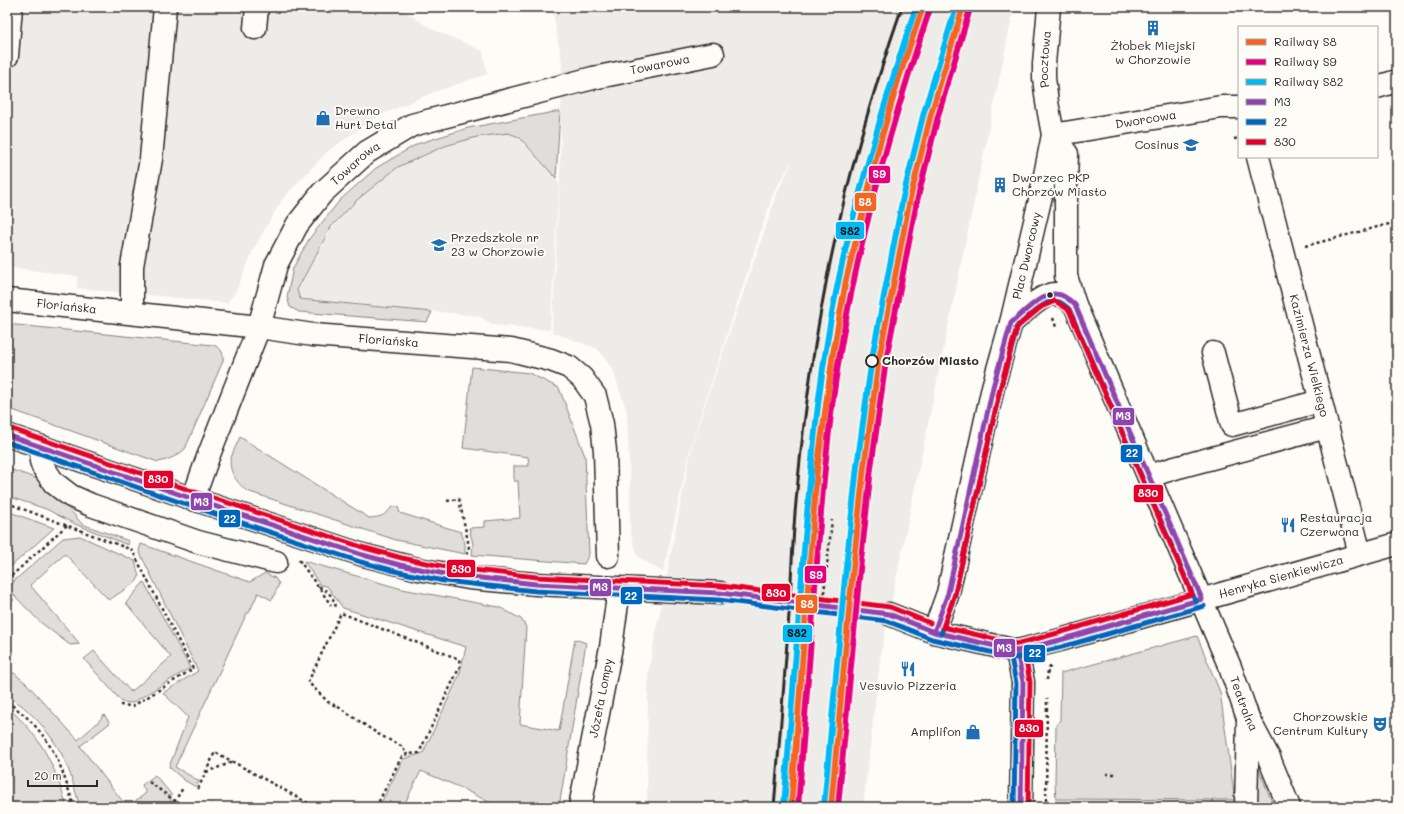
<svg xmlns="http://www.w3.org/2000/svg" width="1404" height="814" viewBox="0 0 1404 814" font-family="Mali,sans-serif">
<rect width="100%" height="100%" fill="#fdfcf7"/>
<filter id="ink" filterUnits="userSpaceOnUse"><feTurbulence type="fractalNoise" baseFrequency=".025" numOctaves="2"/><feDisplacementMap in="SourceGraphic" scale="8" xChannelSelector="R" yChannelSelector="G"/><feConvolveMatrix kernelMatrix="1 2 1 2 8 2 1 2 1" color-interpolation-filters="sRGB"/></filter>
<g filter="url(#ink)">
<path fill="#edece8" d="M7 7H398L432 29 483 51 487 74 429 94 374 118 327 152 283 198 255 246 236 291 227 303 77 288V276L7 267Z
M552 7H1014L881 652 863 807H647L648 673 693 440 778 191 794 159 774 191 692 441 663 572 638 557 630 531V481L627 412 613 370 598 349 552 332 560 178 562 63Z
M507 133 518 138 556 178 559 185 550 330 494 325 479 316 301 298 298 290 332 228 357 201 398 168 445 147 477 137Z
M1056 799 1235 800V807H1056Z"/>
<path fill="#dfdeda" stroke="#858482" d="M560 111 556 178 519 137 508 133 477 137 445 146 398 167 357 200 331 227 297 290 300 299 432 312 427 322 299 312 290 307 287 297 293 268 309 239 340 200 376 168 417 144 468 128Z
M7 324 213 345C221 348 224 352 223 361L185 449C177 456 169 460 158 462L7 408Z
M472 367 529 373 559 388 585 456 589 554 584 564 472 555 473 544 469 528 485 527V521L520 518 518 481H514V466H529L528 457 463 448Z
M240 437 369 518C382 517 384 516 392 507H398L400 513 461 532 465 543V554L396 540 247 491C238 484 227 470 231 458 233 451 237 444 240 437Z
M7 468 46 482 82 524 129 541 128 545 75 524 46 509 7 496Z
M7 511 54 528 7 570Z
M80 536 135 561 139 577 136 582 109 600 65 554 30 585 80 644 70 645 40 622 9 590 14 581 63 538Z
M141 544 250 582 265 573 275 578 279 584 272 600 258 593 249 613H247L175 767 199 781 196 787 184 780 169 767 188 717 163 693 198 671 139 551Z
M304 561 402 589 499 607 521 619 526 627 520 724 559 731 575 639 586 643 559 807H499L459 787 421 771 403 807H379L403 759 423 753 459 676 466 647 343 608 327 586 320 585Z
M144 582 190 668 132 703 122 702 84 659 94 651 131 692 171 657 126 603Z
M1197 636 1220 692 1235 800 1056 799 1055 784 1056 725 1060 720 1061 673Z
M7 670 14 673 27 684 78 740 95 725 104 715 110 723 80 746 127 807H80C75 791 71 772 63 757 53 736 28 706 7 696Z
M7 707C42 737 54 764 67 807H7Z
M1258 767 1274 807H1253Z
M155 775 171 794V802L167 807H128L146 793 142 785Z"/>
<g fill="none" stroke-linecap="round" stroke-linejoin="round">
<path stroke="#d3d2ce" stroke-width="22" stroke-dasharray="22 11" stroke-linecap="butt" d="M720 593 889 614"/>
<defs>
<g id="minor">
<path d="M255 28 257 7"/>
<path d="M7 56 11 7"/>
<path d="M1377 87 1397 81"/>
<path id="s1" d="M1053 135 1067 154 1066 183V276L1075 305 1230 667 1248 718 1269 758 1289 807"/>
<path id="s2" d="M1053 135 1221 107H1239"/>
<path id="s3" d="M1258 157 1360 554"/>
<path id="s4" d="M7 300 259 327 313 335 511 350 551 360 569 367 582 378 595 396 602 424 605 451 608 556"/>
<path d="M132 313V266L151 159 165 7"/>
<path d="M1011 323C1022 314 1042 293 1056 294 1064 295 1069 300 1075 305"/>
<path d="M1213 353 1232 425 1320 401"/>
<path d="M7 435 193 499 363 555 418 569 469 578 536 584 720 593"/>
<path d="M42 447 41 461 43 467 54 483 71 496 91 505 198 542 276 562"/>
<path d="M1149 476 1175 468 1327 427"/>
<path id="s5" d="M193 499 208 457 259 327 276 265 297 225 322 193 367 152 412 125 593 78 713 54"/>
<path id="s6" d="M889 614 934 632 1017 651 1060 640 1397 544"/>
<path id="s7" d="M934 632 948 593 993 387 1011 323 1040 200 1053 135 1047 102 1044 78V64L1049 7"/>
<path d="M1017 651 1023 682 1021 807"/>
<path id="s8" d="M580 807 611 647 619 589"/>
<path d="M1246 807 1248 719"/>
</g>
</defs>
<use href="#minor" stroke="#2b2b2b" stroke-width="25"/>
<path stroke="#2b2b2b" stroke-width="2.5" stroke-dasharray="3 3" stroke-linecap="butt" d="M1234 139 1239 138
M1305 246 1397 222
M1053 318 1056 327
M447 501 459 499 469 546 467 555
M7 503 132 550 193 669 133 706 120 705
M299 560 331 605
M7 580 67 525
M319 587C328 590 335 599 336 608
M824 593 832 520
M7 595 13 601
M1047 680 1048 669 1051 666
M7 702C31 717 51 742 61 768 66 781 70 794 74 807
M206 772 233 762
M1106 774H1118
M149 782 175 801 188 807
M198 789 215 752 315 807
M171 807 183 788
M211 807 214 803
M376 807 401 758 407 754 419 753 460 666 459 659 341 613 308 682 328 702 340 708 378 734 401 746 407 754
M1046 807 1047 698"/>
<use href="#minor" stroke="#fdfcf7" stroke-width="22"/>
<path stroke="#2b2b2b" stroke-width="3" d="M774 807C779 747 784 687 788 628 791 590 792 552 795 513 801 442 810 369 823 299 841 200 869 102 902 7"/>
<defs>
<path id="bus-1" d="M1011 323C1022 314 1041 293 1056 294 1063 294 1070 300 1075 305L1202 599
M7 435 193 499 363 555 400 565 445 574 536 584 720 593 889 614 934 632 1017 651 1060 640 1202 599
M934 632 948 593 993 387 1011 323
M1017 651 1023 682 1021 807"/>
<path id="bus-2" d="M1016 328C1024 321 1044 300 1055 301 1061 301 1065 306 1069 309L1196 602
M7 442 191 506 361 562 399 572 444 581 536 591 719 600 887 621 932 639 1017 658 1062 647 1204 606
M941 634 955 594 1000 389 1018 325
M1010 652 1016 683 1014 807"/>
<path id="bus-3" d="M1055 301 1069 310 1192 594 1058 633 1017 644 943 627 955 594 1000 389 1017 327 1041 307Z
M9 428 195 492 365 548 402 558 446 567 537 577 721 586 890 607 930 623
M1024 650 1030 682 1028 807"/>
</defs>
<use href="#bus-1" stroke="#fdfcf7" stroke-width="8"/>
<use href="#bus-2" stroke="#fdfcf7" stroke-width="8"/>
<use href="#bus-3" stroke="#fdfcf7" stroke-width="8"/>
<use href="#bus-1" stroke="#8e44ad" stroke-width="5"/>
<use href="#bus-2" stroke="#0065bd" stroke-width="5"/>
<use href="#bus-3" stroke="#e4002b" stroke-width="5"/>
<defs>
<path id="rail-1" d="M791 807 817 471 833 353 846 280 879 147 899 78 923 7
M831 807 852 578 864 467 879 359 910 199 931 114 963 7"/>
<path id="rail-2" d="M798 807C804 734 809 661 815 587 821 509 827 430 840 352 860 235 892 121 930 9
M838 807 859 579 871 468 886 360 917 201 938 116 970 9"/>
<path id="rail-3" d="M784 806C790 729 796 652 802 574 810 475 818 376 839 278 859 186 886 96 916 7
M824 806 845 577 857 466 872 358 903 197 924 112 956 7"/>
</defs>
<use href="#rail-1" stroke="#fdfcf7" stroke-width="9"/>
<use href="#rail-2" stroke="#fdfcf7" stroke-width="9"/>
<use href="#rail-3" stroke="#fdfcf7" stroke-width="9"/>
<use href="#rail-1" stroke="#f26522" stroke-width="6"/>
<use href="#rail-2" stroke="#e5007d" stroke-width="6"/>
<use href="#rail-3" stroke="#02b8f4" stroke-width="6"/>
</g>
</g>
<defs>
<symbol id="building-bare" viewBox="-9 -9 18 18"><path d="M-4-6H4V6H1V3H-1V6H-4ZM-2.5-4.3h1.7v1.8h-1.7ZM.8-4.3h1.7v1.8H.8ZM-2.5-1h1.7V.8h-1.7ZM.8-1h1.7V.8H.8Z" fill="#1f6fb2" stroke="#fdfcf7" stroke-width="2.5" paint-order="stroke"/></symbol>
<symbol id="shop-bare" viewBox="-9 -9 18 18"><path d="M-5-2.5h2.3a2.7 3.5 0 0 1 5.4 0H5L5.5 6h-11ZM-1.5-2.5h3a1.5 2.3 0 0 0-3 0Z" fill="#1f6fb2" stroke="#fdfcf7" stroke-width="2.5" paint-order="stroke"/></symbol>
<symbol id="school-bare" viewBox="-9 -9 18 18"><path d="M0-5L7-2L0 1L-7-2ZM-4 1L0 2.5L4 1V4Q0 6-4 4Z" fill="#1f6fb2" stroke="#fdfcf7" stroke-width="2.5" paint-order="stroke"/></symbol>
<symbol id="restaurant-bare" viewBox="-9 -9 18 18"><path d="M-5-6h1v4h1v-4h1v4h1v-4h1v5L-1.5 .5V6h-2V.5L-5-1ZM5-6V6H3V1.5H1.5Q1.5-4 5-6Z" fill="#1f6fb2" stroke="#fdfcf7" stroke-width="2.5" paint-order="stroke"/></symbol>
<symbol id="theatre-bare" viewBox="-9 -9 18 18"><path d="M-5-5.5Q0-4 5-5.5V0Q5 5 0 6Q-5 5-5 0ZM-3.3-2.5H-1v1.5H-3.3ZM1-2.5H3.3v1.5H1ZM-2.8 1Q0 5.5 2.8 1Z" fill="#1f6fb2" stroke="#fdfcf7" stroke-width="2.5" paint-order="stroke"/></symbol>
</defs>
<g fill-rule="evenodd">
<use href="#building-bare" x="1142" y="17" width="22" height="22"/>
<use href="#shop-bare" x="312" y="107" width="22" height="22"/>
<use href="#school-bare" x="1180" y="134" width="22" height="22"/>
<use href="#building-bare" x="989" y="174" width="22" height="22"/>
<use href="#school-bare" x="428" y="234" width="22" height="22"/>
<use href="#restaurant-bare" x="1277" y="514" width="22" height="22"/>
<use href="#restaurant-bare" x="897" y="658" width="22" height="22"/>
<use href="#theatre-bare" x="1369" y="713" width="22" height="22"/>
<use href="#shop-bare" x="962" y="721" width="22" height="22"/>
</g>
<circle fill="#2b2b2b" stroke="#fdfcf7" stroke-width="1.5" cx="1050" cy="295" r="3.5"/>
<circle fill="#fdfcf7" stroke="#2b2b2b" stroke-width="2" cx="872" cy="361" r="6"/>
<g text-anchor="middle" stroke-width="4" stroke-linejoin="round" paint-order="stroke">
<g font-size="12" fill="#2b2b2b" stroke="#fdfcf7" text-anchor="start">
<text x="1153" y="50" text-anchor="middle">Żłobek Miejski<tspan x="1153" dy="14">w Chorzowie</tspan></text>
<text x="335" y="115">Drewno<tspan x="335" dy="14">Hurt Detal</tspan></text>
<text x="1179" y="149" text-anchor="end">Cosinus</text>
<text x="1012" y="182">Dworzec PKP<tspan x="1012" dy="14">Chorzów Miasto</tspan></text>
<text x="451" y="242">Przedszkole nr<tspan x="451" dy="14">23 w Chorzowie</tspan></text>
<text x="1300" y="522">Restauracja<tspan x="1300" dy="14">Czerwona</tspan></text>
<text x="908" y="690" text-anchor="middle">Vesuvio Pizzeria</text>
<text x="1368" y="721" text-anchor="end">Chorzowskie<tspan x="1368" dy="14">Centrum Kultury</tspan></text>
<text x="961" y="736" text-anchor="end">Amplifon</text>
</g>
<g font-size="12" fill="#2b2b2b" stroke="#fdfcf7">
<text dy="4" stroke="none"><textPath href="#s7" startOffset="588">Pocztowa</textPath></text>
<text dy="4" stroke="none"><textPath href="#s5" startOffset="703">Towarowa</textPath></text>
<text dy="4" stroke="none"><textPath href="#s2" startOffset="94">Dworcowa</textPath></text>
<text dy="4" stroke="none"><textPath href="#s5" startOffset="379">Towarowa</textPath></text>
<text dy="4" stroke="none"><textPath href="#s7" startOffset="388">Plac Dworcowy</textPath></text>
<text dy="4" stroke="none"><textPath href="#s4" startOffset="60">Floriańska</textPath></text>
<text dy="4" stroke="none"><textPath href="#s4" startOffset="384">Floriańska</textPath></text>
<text dy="4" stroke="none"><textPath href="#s3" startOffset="205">Kazimierza Wielkiego</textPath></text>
<text dy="4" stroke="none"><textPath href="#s6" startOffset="408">Henryka Sienkiewicza</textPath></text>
<text dy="4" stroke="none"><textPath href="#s8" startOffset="111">Józefa Lompy</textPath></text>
<text dy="4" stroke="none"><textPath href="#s1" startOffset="609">Teatralna</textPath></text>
</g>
<g font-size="12" font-weight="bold" fill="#2b2b2b" stroke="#fdfcf7" text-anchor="start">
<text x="882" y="365">Chorzów Miasto</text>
</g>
</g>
<g stroke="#fdfcf7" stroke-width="1.5">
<rect x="868" y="165" width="23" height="19" rx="4" fill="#e5007d"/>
<rect x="854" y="192" width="23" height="20" rx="4" fill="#f26522"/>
<rect x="835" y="221" width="30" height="19" rx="4" fill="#02b8f4"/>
<rect x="1112" y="407" width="23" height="19" rx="4" fill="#8e44ad"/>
<rect x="1120" y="444" width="23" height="19" rx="4" fill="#0065bd"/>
<rect x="143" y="470" width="31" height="19" rx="4" fill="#e4002b"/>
<rect x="1133" y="484" width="31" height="19" rx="4" fill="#e4002b"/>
<rect x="190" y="492" width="23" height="19" rx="4" fill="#8e44ad"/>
<rect x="218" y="509" width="23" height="19" rx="4" fill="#0065bd"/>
<rect x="446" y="559" width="30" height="19" rx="4" fill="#e4002b"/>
<rect x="804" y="565" width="23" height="19" rx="4" fill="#e5007d"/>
<rect x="589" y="578" width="23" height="19" rx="4" fill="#8e44ad"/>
<rect x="761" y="583" width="30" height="19" rx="4" fill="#e4002b"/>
<rect x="620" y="586" width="23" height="19" rx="4" fill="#0065bd"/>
<rect x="795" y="594" width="23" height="20" rx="4" fill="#f26522"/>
<rect x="782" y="624" width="31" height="19" rx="4" fill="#02b8f4"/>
<rect x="993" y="638" width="23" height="20" rx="4" fill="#8e44ad"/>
<rect x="1023" y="644" width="23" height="19" rx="4" fill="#0065bd"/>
<rect x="1014" y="719" width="30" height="19" rx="4" fill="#e4002b"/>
</g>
<g font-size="11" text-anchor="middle" font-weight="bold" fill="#fff">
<text x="879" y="178">S9</text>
<text x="865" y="206">S8</text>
<text x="1123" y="420">M3</text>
<text x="1132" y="457">22</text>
<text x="158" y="483">830</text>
<text x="1148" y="497">830</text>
<text x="201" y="506">M3</text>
<text x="230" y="523">22</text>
<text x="461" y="573">830</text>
<text x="816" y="579">S9</text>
<text x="600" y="591">M3</text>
<text x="776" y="597">830</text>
<text x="631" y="600">22</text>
<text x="807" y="608">S8</text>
<text x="1004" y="652">M3</text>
<text x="1035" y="657">22</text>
<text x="1029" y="732">830</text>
</g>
<g font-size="11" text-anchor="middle" font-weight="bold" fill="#111">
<text x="850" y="235">S82</text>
<text x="797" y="637">S82</text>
</g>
<rect width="1404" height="814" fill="none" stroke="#fdfcf7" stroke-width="24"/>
<rect x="12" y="12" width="1380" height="790" fill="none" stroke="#2b2b2b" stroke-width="1.5" filter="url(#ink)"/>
<rect x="1238" y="26" width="140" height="132" fill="#fdfcf7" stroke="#a9a8a5"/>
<rect x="1246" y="39" width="20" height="6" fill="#f26522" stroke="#a9a8a5"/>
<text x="1274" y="46" font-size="12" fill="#2b2b2b">Railway S8</text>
<rect x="1246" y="59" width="20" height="6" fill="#e5007d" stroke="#a9a8a5"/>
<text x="1274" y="66" font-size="12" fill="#2b2b2b">Railway S9</text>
<rect x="1246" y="79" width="20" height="6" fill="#02b8f4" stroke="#a9a8a5"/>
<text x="1274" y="86" font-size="12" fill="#2b2b2b">Railway S82</text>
<rect x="1246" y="99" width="20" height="6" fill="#8e44ad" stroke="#a9a8a5"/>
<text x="1274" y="106" font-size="12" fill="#2b2b2b">M3</text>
<rect x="1246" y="119" width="20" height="6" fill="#0065bd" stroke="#a9a8a5"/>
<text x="1274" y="126" font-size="12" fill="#2b2b2b">22</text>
<rect x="1246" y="139" width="20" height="6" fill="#e4002b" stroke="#a9a8a5"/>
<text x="1274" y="146" font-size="12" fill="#2b2b2b">830</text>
<path d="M28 780v6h69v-6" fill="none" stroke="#2b2b2b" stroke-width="2"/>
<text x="34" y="780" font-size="12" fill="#2b2b2b" stroke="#fdfcf7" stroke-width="3" paint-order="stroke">20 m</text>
</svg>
